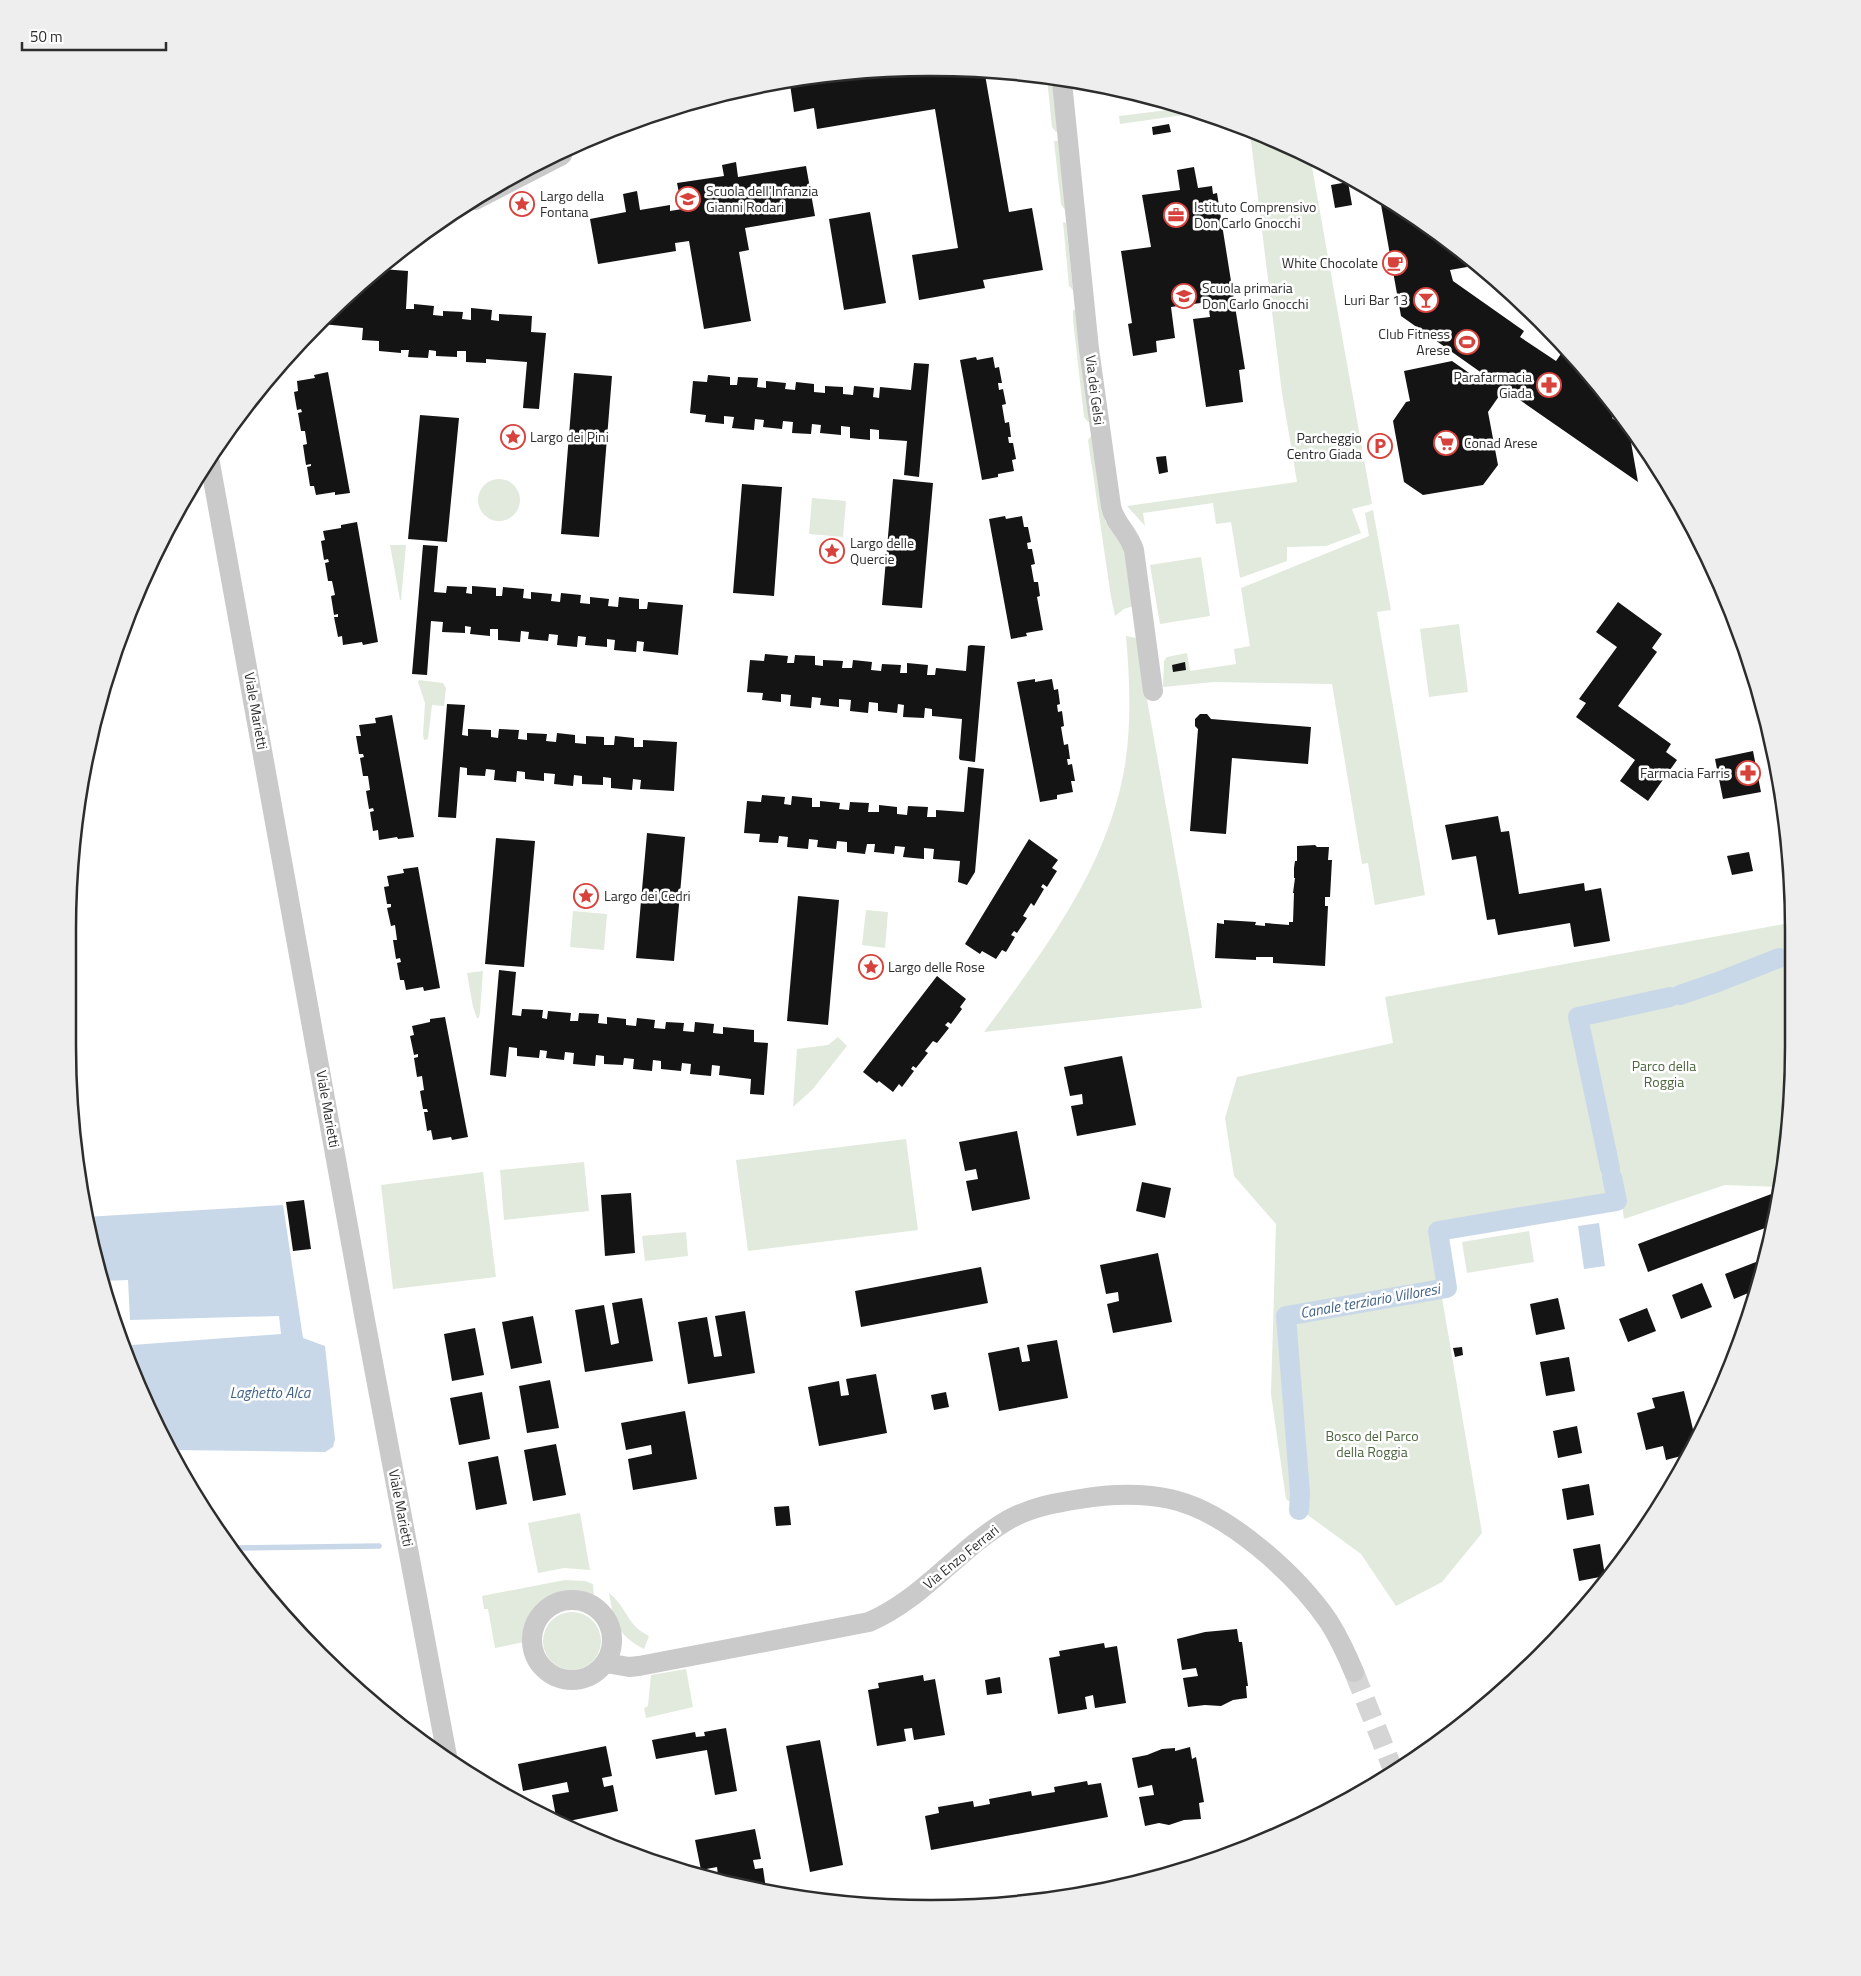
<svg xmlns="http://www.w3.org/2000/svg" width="1861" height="1976" viewBox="0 0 1861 1976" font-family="'Titillium Web',sans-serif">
<rect width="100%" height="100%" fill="#fff"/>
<path fill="#e1eadc" d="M1047 79 1052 80 1058 131 1056 132 1052 127Z
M1184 108 1198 113 1120 124 1119 116Z
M1250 133 1310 156 1372 504 1352 509 1361 533 1326 546 1287 547V561L1240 578 1231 522 1216 524 1213 503 1143 513 1145 526 1127 506 1297 482 1282 393Z
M1054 141H1058L1066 208 1064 209 1061 204Z
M1063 222 1066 223 1073 290 1069 286Z
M1075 309 1090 421 1088 422 1084 417 1073 320V311Z
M1091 436 1093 437 1105 521 1124 549 1133 606 1124 609 1115 616 1111 597 1088 440Z
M478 500a21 21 0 1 1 42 0a21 21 0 1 1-42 0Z
M812 498 846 501 843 537 809 534Z
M1373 510 1391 610 1377 612 1425 895 1375 905 1368 863 1362 864 1332 684 1214 682 1163 687 1164 661 1167 657 1187 653 1190 671 1236 664 1234 649 1250 646 1241 588 1369 536 1365 513Z
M390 545H406L401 600H400Z
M1201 557 1210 616 1160 624 1150 565Z
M1459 624 1468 692 1429 697 1420 629Z
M1126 636 1136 638 1202 1008 984 1032C1041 955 1104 872 1123 776 1132 730 1130 682 1126 636Z
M419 680 443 683 446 688 444 706 432 705 428 739 424 740 423 734 425 703 418 682Z
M866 910 888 912 885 948 862 945Z
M573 911 607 914 604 950 570 947Z
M1790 923 1793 1046 1780 1187 1725 1185 1624 1219 1620 1191 1430 1227 1482 1533 1442 1582 1396 1606 1361 1554 1286 1499 1271 1394 1276 1224 1234 1176 1225 1118 1237 1077 1393 1043 1385 997Z
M483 971 480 1012 479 1018H477L473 1007 467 973Z
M838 1037 847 1046 812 1090 793 1107 797 1049 828 1045Z
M906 1139 918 1230 748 1251 736 1160Z
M584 1162 589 1211 504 1220 500 1170Z
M483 1172 496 1277 393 1289 381 1185Z
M1529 1231 1534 1262 1467 1273 1462 1242Z
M686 1232 688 1256 645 1261 642 1236Z
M580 1513 590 1570 564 1568 538 1573 528 1523Z
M565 1580 585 1581 593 1584 594 1597 592 1599C556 1587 528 1604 524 1642L495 1648 488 1609H484L482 1596Z
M609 1593C628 1608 626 1625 649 1636L644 1649C616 1634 614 1622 609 1593Z
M543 1641a29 29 0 1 1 58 0a29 29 0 1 1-58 0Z
M686 1669 693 1707 646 1718 644 1708 648 1706 651 1675Z"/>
<path fill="#c9d8e8" d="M283 1205 303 1338 325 1346 335 1439 333 1447 325 1452 170 1450 156 1427 134 1372 132 1345 281 1334 279 1316 130 1320 128 1280 102 1281 85 1217Z
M1599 1223 1605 1266 1584 1269 1578 1226Z"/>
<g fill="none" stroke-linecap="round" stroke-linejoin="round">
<path stroke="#c9d8e8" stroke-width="5.5" d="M232 1548 379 1546"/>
<path stroke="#c9d8e8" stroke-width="20" d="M1680 995 1718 982 1779 958
M1610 1168 1578 1017 1670 997
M1299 1510 1300 1493 1286 1316 1447 1288 1438 1231 1617 1201 1612 1177"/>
</g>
<path fill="#141414" d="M984 69 1009 212 1032 208 1043 270 983 280 985 288 919 300 912 255 958 248 935 109 817 129 814 108 794 112 790 84 811 80 810 77 818 75Z
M1169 124 1171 132 1153 135 1152 127Z
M736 162 738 177 806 166 815 216 745 228 749 250 739 252 751 321 704 329 689 241 675 243 676 251 598 264 590 219 626 212 623 194 637 191 640 210 670 205V211L682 209 677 183 724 176 722 165Z
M1194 167 1198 188 1212 186 1213 194 1217 193 1245 369 1239 370 1243 402 1206 407 1193 319 1210 317 1208 302 1171 307 1175 338 1156 341 1157 352 1133 356 1128 324 1132 323 1121 251 1151 247 1142 195 1180 190 1177 170Z
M1348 182 1352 205 1335 208 1331 185Z
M1380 199 1456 246 1473 262 1466 263 1467 267 1450 270 1453 281 1524 331 1520 337 1556 361 1565 348 1579 361 1600 390 1599 392 1603 395 1616 412 1612 418 1629 431 1638 482 1504 389 1488 412 1498 465 1483 485 1423 495 1404 482 1393 421 1406 402 1410 401 1404 371 1452 361 1482 382 1486 376 1401 316Z
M870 212 886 303 844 310 829 219Z
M382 269 408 271 406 309H414V304L434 306 433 315 443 316V311L463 312 462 319 471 320V308L492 310 491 320 499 321V314L532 316 531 332 546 333 539 409 523 408 527 362 486 359V363L466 362V351H457V357L436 356V351L429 350 428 358 408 357 409 350H401V353L379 351V341L362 340 363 328 322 324 362 281 376 271Z
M976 357 977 360 993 357 995 368 999 367 1002 383H998L999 390 1003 389 1006 404 1002 405 1005 423 1009 422 1011 437H1008L1009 443H1013L1016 459 1012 460 1014 471 998 474V477L982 480 960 360Z
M914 363 929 364 919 477 904 475 907 441 879 439V430L870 429V440L850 438V427L841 426V435L820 433 821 425 812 424 811 434 792 433 793 422 783 421 782 429 763 427 764 420 755 419 754 430 732 428 734 417 724 416V424L705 422 706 415 690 413 693 381 707 382 708 375 730 377V385H737L738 377 758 378 757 387 766 388V381L786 383 785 389 795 390 796 382 814 384V392L825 393V386L843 387V394L853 395 854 386 874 388 873 397 879 398 880 387 911 390Z
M328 372 350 493 335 495V492L316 495 314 486H310L307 467 311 466V464L306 465 303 445 307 444 305 431H301L298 413 302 412 301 409 297 410 294 392 298 391 297 381 315 378 314 375Z
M574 373 612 376 599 537 561 534Z
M420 415 459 418 447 542 408 539Z
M1166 456 1168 472 1159 474 1156 457Z
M893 479 933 483 922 608 882 605Z
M742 484 782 487 774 596 733 593Z
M1005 516 1006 519 1022 516 1024 527H1028L1031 542 1027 543 1028 549H1032L1035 564 1031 565 1034 582H1038L1040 596 1037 597 1043 630 1026 633 1027 636 1011 639 989 519Z
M357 522 378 642 363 645 362 642 343 645 342 636 338 637 334 617H338V614L334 615 331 596 335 595 332 581H328L325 563 329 562 328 559 324 560 321 541 325 540 323 531 341 528V525Z
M423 545 438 546 434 592 446 593 447 586 467 587 466 593 472 594V586L496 588V596H502L503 587 524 589 523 598 531 599V592L552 594 551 601 560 602 561 593 581 595 580 603 590 604V597L609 599 608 606 618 607 619 597 639 599V609H647L648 602 683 605 678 655 643 651 644 642 637 641 636 652 614 650 615 640 607 639V647L585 645 586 637 578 636 577 647 557 645 558 635 549 634 548 641 528 639 529 632 521 631 520 642 498 640V629H490V636L470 634 471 627 465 626V633L442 632 443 622 431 621 427 675 412 674Z
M1618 602 1662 634 1652 648 1657 652 1618 706 1671 744 1666 752 1677 760 1648 801 1620 781 1635 760 1576 717 1586 703 1579 699 1617 647 1596 632Z
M971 645 985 646 975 762 960 760 959 758 962 719 932 716V709L925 708 924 718 903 717 904 705 898 704 897 713 878 711V703L869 702 868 713 850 711 851 700 839 699V707L820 705 821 698 812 697 811 708 790 706 791 695 781 694V702L762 700 763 693 747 692 750 660 764 661 765 654 788 656 787 663H794L795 655 815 656V665L823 666V660L843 661 842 668H852L853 660 872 662 871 670 881 671 882 664 901 665 900 673H907V663L928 665 927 675H935L936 668 966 671 968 646Z
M1185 662 1186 670 1173 672 1172 665Z
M1035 679V682L1052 679 1054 690 1058 689 1060 704 1057 705 1058 712 1062 711 1064 726 1061 727 1064 745 1068 744 1070 759H1067L1068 765 1072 764 1075 781H1071L1073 792 1057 795V799L1040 802 1017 682Z
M447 704 465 705 462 735 468 736V729L491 730V737L498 738 499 729 519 730 518 739 527 740V733L547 734 546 741 556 742 557 733 575 735V743L586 744V736L604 737V745H614L615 736 634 738V747H643V740L677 742 674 791 640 789 641 780 633 779 632 790 611 788V778L603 777V785L582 784V776L574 775 573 786 554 784 555 774 544 773V781L525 779V772L517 771 516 782 494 780 495 770 486 769 485 776 467 775V768L460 767 456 818 438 817Z
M1200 714H1207L1211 719 1311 727 1308 764 1232 758 1226 834 1190 831 1198 729 1195 726V719Z
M392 715 414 837 398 839 397 837 379 840 378 830 373 831 370 812 374 811 373 808 369 809 366 791 370 790 368 776H363L360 758 364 757 363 754H359L356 736H361L359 725 376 723 375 718Z
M1753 751 1761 792 1723 799 1715 759Z
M968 767 984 769 975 872 967 885 958 882 960 861 933 859 934 849 924 848V859L903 857 905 847 895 846 894 854 874 852 875 844H867L865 854 847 852V842L837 841 836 849 817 847 818 840 809 839 808 849 787 847 788 837 779 836 778 843 759 842 760 834 744 833 747 801 761 802 762 795 785 797 784 804 791 805 792 796 812 798V807H820V801L840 803 839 809 849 810 850 802 869 803 868 812H879V805L897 807V814L907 815 908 806 928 807 927 817H936V810L964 812Z
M1498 816 1501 832 1509 831 1519 894 1584 883 1585 891 1601 888 1610 941 1574 947 1570 923 1498 935 1495 919 1487 920 1476 856 1452 860 1445 825Z
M647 833 685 837 674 961 636 958Z
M496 838 535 841 524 967 485 964Z
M1029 839 1058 860 1052 868 1057 871 1047 887 1043 884 1041 887 1044 889 1034 906 1031 903 1023 916 1027 918 1017 933 1014 931 1011 935 1015 937 1006 952 1002 950 996 959 982 951 980 954 965 944Z
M1315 845 1317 847H1329L1328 860H1332L1330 897H1325V906H1328L1325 966 1273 963V957H1256V960L1215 958 1217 923 1224 924V920L1256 922 1255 925 1265 926V923L1289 925V922H1293L1294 893H1293L1295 878H1294V868L1295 861H1297V846Z
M1749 852 1753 871 1732 875 1727 856Z
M418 867 440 988 424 991 423 987 406 990 404 980H400L397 963 401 962 400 958 396 959 393 940H397L395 925 391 926 387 908 391 907V904H387L384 887 389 886 387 876 404 873 403 869Z
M798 896 839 900 828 1025 787 1021Z
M499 970 516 972 512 1015 521 1016 522 1009 543 1010 542 1018 547 1019 548 1011 571 1013 570 1021H578L579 1013 599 1014 598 1023 607 1024V1017L626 1019V1025L636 1026 637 1018 655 1020 654 1028 665 1029 666 1022 684 1023 683 1031 694 1032 695 1022 714 1024 713 1033 723 1034V1027L754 1030V1042L768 1043 764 1095 750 1094 751 1079 719 1075 720 1066 712 1065 711 1076 690 1074 691 1064 682 1063 681 1071 661 1069V1061L653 1060 652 1071 633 1069 634 1059 624 1058 623 1065 604 1064V1056L596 1055 595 1066 573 1064 574 1053 565 1052 564 1060 546 1058 547 1051 540 1050 539 1058 517 1056V1048L509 1047 506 1077 490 1075Z
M937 976 966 999 960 1007 962 1009 951 1024 948 1022 945 1025 949 1028 937 1043 933 1041 925 1051 928 1053 916 1068 913 1066 911 1069 914 1071 902 1087 899 1084 893 1092 879 1081 877 1083 863 1072Z
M445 1017 468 1137 452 1140 451 1137 433 1140 431 1130 427 1131 424 1112H428L427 1109H423L420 1091 424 1090 422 1076 417 1077 414 1058 418 1057V1054L414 1055 410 1036 414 1035 412 1026 430 1022V1019Z
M1122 1056 1136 1125 1077 1136 1071 1106 1083 1104 1082 1094 1070 1096 1064 1067Z
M1017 1131 1030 1199 972 1211 966 1181 978 1179 976 1169 965 1171 959 1142Z
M1142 1182 1171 1188 1165 1218 1136 1211Z
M631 1193 635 1253 605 1256 601 1195Z
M1774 1193 1778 1204 1773 1225 1648 1272 1638 1244Z
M304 1200 311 1249 293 1251 286 1202Z
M1158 1253 1172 1322 1113 1333 1107 1304 1119 1301 1118 1292 1106 1294 1100 1265Z
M1756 1262 1760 1271 1753 1291 1734 1299 1725 1274Z
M981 1267 988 1303 861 1327 855 1291Z
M1702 1283 1712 1307 1681 1319 1672 1295Z
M104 1288H108V1301H107Z
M642 1298 653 1361 585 1372 575 1310 604 1305 611 1345 619 1343 612 1303Z
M1558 1298 1565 1329 1536 1335 1530 1304Z
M1647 1308 1656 1331 1628 1342 1619 1319Z
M745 1311 755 1373 688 1384 678 1322 707 1317 714 1357 722 1356 715 1316Z
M533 1316 542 1363 511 1369 502 1322Z
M475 1328 484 1375 452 1381 444 1334Z
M1057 1340 1068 1398 999 1411 988 1353 1019 1347 1022 1362 1030 1361 1027 1345Z
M1462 1347 1463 1355 1455 1357 1453 1348Z
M1569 1357 1575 1391 1546 1396 1540 1362Z
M1729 1371 1728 1376 1725 1382 1722 1372Z
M876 1374 887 1433 819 1446 808 1387 839 1381 841 1396 849 1395 846 1379Z
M550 1380 559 1428 527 1433 519 1386Z
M1684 1391 1695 1438 1685 1455 1666 1460 1663 1446 1646 1450 1637 1413 1655 1408 1652 1398Z
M482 1392 490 1439 459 1445 450 1398Z
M946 1392 949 1407 934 1410 931 1395Z
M685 1411 697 1479 633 1490 628 1459 652 1454 651 1445 626 1450 621 1423Z
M1577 1426 1582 1453 1558 1458 1553 1431Z
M556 1444 566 1495 533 1501 524 1450Z
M498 1456 507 1504 476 1510 468 1462Z
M1589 1484 1594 1515 1567 1520 1562 1489Z
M789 1506 791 1525 776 1526 774 1507Z
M1600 1544 1605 1576 1579 1581 1573 1549Z
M1237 1629 1239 1642H1242L1248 1686H1246L1247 1698 1233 1700 1221 1706 1205 1705 1188 1707 1183 1678 1198 1676 1196 1668 1182 1670 1177 1639 1205 1632Z
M1104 1643 1105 1648 1117 1646 1126 1703 1095 1708 1093 1695 1085 1697 1087 1709 1058 1714 1049 1658 1060 1656 1059 1651Z
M923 1675 924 1681 935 1679 945 1735 914 1740 912 1728 904 1729 906 1741 877 1746 868 1690 879 1688 878 1683Z
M1000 1677 1002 1693 987 1695 985 1680Z
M726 1728 737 1791 715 1795 707 1750 656 1759 652 1740 695 1732 696 1737 705 1736 704 1732Z
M820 1740 843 1865 810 1872 786 1746Z
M606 1746 612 1776 602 1778 604 1787 613 1785 618 1811 559 1823 557 1822 552 1795 569 1792 567 1782 523 1791 518 1764Z
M1190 1747 1192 1759 1196 1757 1204 1802 1199 1803 1201 1819 1184 1820 1169 1825 1159 1823 1145 1826 1139 1797 1154 1795 1152 1785 1138 1788 1132 1758 1147 1755 1162 1749 1175 1748V1751Z
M1087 1781 1088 1785 1101 1783 1108 1817 931 1850 925 1816 939 1813 938 1807 973 1801 974 1807 990 1804 989 1799 1031 1791 1032 1796 1055 1792 1054 1787Z
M755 1829 761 1859 753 1860 755 1869 763 1868 766 1889 702 1878 718 1875 717 1867 701 1870 695 1840Z"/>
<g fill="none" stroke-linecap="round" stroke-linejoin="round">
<path stroke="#d5d5d5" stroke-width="20" stroke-dasharray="20 10" stroke-linecap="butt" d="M1354 1672 1394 1772"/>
<path stroke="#cacaca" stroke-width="20" d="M1062 82 1089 349 1111 506C1114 523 1129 533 1134 550L1153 691
M475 200 562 155
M210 463 365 1320 447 1756
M532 1640a40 40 0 1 1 80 0a40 40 0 1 1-80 0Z
M606 1663 629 1667 639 1666 869 1622C923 1599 958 1549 1008 1520 1031 1507 1055 1503 1080 1499 1110 1494 1141 1493 1170 1499 1227 1511 1297 1575 1329 1622 1339 1638 1347 1655 1354 1672"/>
</g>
<defs>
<symbol id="school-ring" viewBox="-11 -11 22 22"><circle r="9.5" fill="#fff" stroke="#d7433c" stroke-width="1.5"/><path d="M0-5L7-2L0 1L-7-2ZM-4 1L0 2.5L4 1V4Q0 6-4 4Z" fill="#d7433c"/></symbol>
<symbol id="sight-ring" viewBox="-11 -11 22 22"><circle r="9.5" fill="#fff" stroke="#d7433c" stroke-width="1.5"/><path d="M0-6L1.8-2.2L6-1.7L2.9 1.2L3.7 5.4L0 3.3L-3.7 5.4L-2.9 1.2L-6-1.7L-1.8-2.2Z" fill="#d7433c"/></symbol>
<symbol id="office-ring" viewBox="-11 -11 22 22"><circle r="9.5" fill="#fff" stroke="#d7433c" stroke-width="1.5"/><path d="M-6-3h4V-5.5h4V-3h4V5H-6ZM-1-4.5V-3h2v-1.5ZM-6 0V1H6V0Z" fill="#d7433c"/></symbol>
<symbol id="cafe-ring" viewBox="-11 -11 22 22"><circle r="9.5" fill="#fff" stroke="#d7433c" stroke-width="1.5"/><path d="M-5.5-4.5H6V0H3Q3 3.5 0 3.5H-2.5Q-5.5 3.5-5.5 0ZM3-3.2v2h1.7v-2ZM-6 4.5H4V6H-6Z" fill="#d7433c"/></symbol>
<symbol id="bar-ring" viewBox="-11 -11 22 22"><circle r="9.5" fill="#fff" stroke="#d7433c" stroke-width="1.5"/><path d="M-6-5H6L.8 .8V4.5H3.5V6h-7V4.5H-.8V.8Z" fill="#d7433c"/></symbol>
<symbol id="stadium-ring" viewBox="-11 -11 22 22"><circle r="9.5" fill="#fff" stroke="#d7433c" stroke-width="1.5"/><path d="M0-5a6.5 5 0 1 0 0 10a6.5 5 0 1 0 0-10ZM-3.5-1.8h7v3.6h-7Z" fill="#d7433c"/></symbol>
<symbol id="pharmacy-ring" viewBox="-11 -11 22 22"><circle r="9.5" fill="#fff" stroke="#d7433c" stroke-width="1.5"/><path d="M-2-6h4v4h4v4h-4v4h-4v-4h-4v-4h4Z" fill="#d7433c"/></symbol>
<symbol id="supermarket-ring" viewBox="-11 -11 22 22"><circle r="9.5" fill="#fff" stroke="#d7433c" stroke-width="1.5"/><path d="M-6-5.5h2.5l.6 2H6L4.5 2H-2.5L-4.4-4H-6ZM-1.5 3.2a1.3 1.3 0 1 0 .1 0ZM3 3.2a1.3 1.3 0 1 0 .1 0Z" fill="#d7433c"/></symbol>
<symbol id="parking-ring" viewBox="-11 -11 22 22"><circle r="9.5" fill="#fff" stroke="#d7433c" stroke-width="1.5"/><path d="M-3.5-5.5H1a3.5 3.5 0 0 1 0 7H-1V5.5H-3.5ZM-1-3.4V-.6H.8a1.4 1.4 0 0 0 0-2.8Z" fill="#d7433c"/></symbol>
</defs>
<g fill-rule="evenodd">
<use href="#school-ring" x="674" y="185" width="28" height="28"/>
<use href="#sight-ring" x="508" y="190" width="28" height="28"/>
<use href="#office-ring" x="1162" y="201" width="28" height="28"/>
<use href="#cafe-ring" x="1381" y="249" width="28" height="28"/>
<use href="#school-ring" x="1170" y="282" width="28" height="28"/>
<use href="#bar-ring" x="1412" y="286" width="28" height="28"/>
<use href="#stadium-ring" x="1453" y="328" width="28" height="28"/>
<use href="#pharmacy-ring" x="1535" y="371" width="28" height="28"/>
<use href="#sight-ring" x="499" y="423" width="28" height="28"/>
<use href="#supermarket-ring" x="1432" y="429" width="28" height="28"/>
<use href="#parking-ring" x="1366" y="432" width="28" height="28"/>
<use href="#sight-ring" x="818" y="537" width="28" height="28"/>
<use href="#pharmacy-ring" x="1734" y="759" width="28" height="28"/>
<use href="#sight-ring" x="572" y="882" width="28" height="28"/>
<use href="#sight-ring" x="857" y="953" width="28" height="28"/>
</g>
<g text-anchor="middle" stroke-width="5" stroke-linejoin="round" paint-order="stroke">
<g font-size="14" fill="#2d2d2d" stroke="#fff" text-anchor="start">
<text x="706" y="196">Scuola dell'Infanzia<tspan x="706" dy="16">Gianni Rodari</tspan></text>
<text x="540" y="201">Largo della<tspan x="540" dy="16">Fontana</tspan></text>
<text x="1194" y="212">Istituto Comprensivo<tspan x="1194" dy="16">Don Carlo Gnocchi</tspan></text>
<text x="1378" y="268" text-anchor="end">White Chocolate</text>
<text x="1202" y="293">Scuola primaria<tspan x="1202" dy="16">Don Carlo Gnocchi</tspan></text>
<text x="1408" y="305" text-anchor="end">Luri Bar 13</text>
<text x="1450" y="339" text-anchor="end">Club Fitness<tspan x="1450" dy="16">Arese</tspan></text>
<text x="1532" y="382" text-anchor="end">Parafarmacia<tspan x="1532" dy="16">Giada</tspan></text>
<text x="530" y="442">Largo dei Pini</text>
<text x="1362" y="443" text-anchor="end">Parcheggio<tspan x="1362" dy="16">Centro Giada</tspan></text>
<text x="1464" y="448">Conad Arese</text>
<text x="850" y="548">Largo delle<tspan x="850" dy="16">Quercie</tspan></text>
<text x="1730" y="778" text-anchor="end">Farmacia Farris</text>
<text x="604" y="901">Largo dei Cedri</text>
<text x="888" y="972">Largo delle Rose</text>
</g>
<g font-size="14" fill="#2d2d2d" stroke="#fff">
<text transform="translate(1095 390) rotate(83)" y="5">Via dei Gelsi</text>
<text transform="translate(256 711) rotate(80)" y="5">Viale Marietti</text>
<text transform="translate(328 1109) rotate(80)" y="5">Viale Marietti</text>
<text transform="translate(401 1508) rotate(79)" y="5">Viale Marietti</text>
<text transform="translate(961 1557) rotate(-39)" y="5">Via Enzo Ferrari</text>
</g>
<g font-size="14" fill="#4c653e" stroke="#fff">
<text x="1664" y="1071">Parco della<tspan x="1664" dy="16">Roggia</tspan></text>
<text x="1372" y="1441">Bosco del Parco<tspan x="1372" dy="16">della Roggia</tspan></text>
</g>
<g font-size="15" font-style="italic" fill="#426488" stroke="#fff">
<text transform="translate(1370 1301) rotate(-10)" y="5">Canale terziario Villoresi</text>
<text x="270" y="1398">Laghetto Alca</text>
</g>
</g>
<path d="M0 0H1861V1976H0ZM930 76H931A854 854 0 0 1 1785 930V1046A854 854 0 0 1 931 1900H930A854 854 0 0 1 76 1046V930A854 854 0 0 1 930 76Z" fill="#eee" fill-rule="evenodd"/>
<path fill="none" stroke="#2d2d2d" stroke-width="2.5" d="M930 76H931A854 854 0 0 1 1785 930V1046A854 854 0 0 1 931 1900H930A854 854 0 0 1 76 1046V930A854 854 0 0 1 930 76Z"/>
<path d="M22 42v8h144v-8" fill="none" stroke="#2d2d2d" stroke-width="2.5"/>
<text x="30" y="42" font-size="15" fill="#2d2d2d" stroke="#ffffff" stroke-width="4" paint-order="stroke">50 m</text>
</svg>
